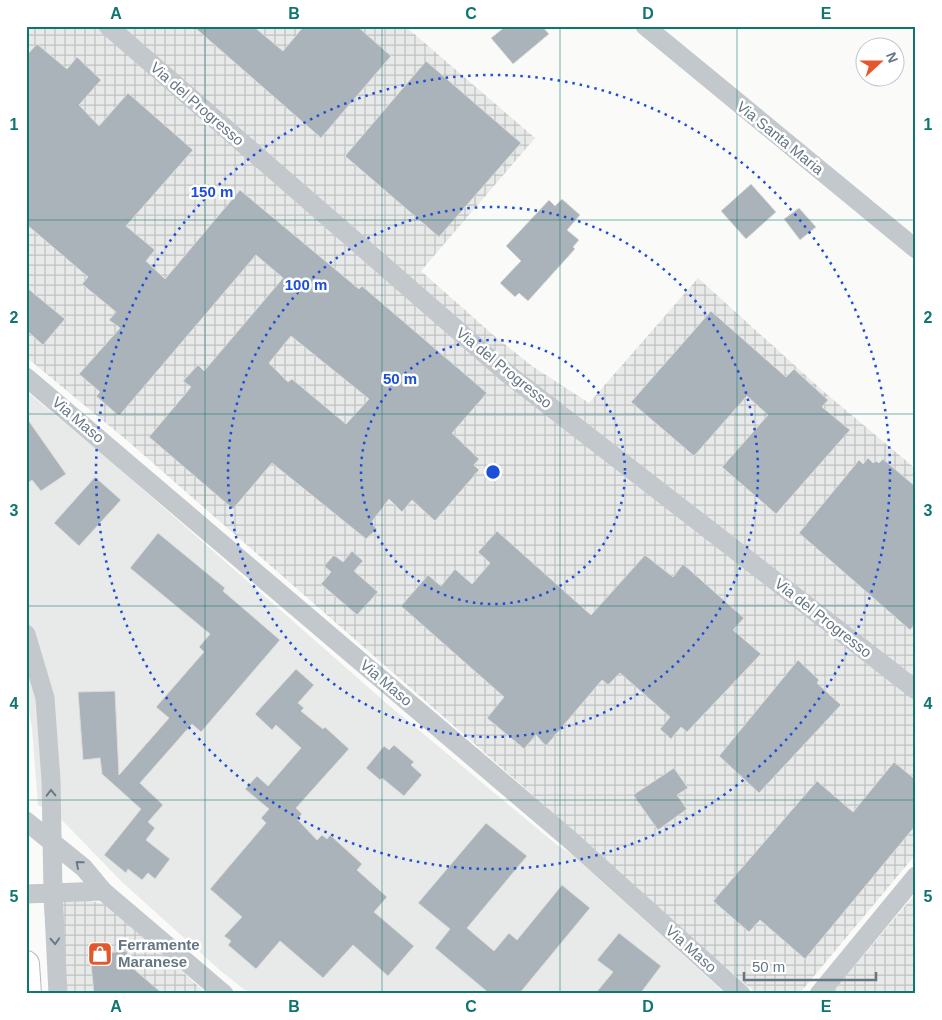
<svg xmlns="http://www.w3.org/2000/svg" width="942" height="1020" viewBox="0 0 942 1020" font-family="Arial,sans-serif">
<defs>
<pattern id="industrial-grid" width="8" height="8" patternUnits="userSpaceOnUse" patternTransform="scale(1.25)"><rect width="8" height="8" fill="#e8e9e9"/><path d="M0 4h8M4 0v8" fill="none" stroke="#c0c1c2"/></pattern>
</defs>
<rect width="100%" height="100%" fill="#fafaf8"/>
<path fill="#e8e9e9" d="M26 391 113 463 385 702 557 845 570 853 726 994H250L222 972 122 882 57 815 38 805 32 728 26 693Z"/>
<path fill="url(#industrial-grid)" d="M26 26H405L535 138 421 271 492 334 532 366 589 403 698 278 823 391 916 469V854L799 994H757L666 917 525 788 130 443 26 357Z
M916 893V994H831Z
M43 897H68L107 904 207 994H53Z"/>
<path fill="#aab3b9" stroke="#dcdcda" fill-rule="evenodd" d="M193 26H253L283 51 304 26H357L391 56 321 138Z
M506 26H542L549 34 513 64 491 38Z
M37 44 67 69 77 57 101 80 79 105 99 126 128 93 193 150 126 226 155 250 146 261 165 279 240 190 359 289 362 286 487 393 452 433 479 459 474 465 479 470 435 521 412 500 402 512 389 499 371 523 377 529 366 539 272 463 233 509 149 437 191 387 183 381 198 365 204 371 283 278 256 255 119 416 96 396 100 392 79 374 120 328 109 320 116 312 82 284 88 277 26 224V56ZM291 336 369 399 346 424 292 379 288 382 269 363Z
M426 61 521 143 439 237 345 156Z
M751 184 776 212 746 239 721 211Z
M562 199 580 215 567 230 579 240 573 247 575 249 528 301 519 293 515 297 500 283 521 261 506 246 549 200 555 206Z
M799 208 816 227 800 240 784 219Z
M26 287 65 319 43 345 26 330Z
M711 311 786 377 794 369 828 400 822 407 850 430 776 514 722 467 768 415 747 396 694 456 631 402Z
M26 417 66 474 41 491 32 480 26 484Z
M868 458 873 463 876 461 879 463 883 459 916 487V623L910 630 799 533 859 460 863 464Z
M95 477 121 500 79 546 54 523Z
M497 531 591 615 645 555 673 577 683 564 744 618 733 630 761 654 687 732 681 727 671 739 660 729 670 717 620 673 608 685 602 680 546 746 536 735 524 749 487 718 504 697 401 606 428 575 441 586 455 569 472 584 490 563 478 552Z
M158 533 225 588 223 591 280 640 201 732 192 724 140 783 163 805 148 822 155 828 146 840 170 859 155 879 148 873 142 880 128 869 126 873 104 855 141 809 102 774 100 758 83 760 78 692 115 691 119 775 169 718 156 707 204 652 199 647 210 634 130 568Z
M352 551 363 561 354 571 378 592 357 615 321 584 331 572 324 566 334 555 343 562Z
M798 660 819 680 817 683 841 705 759 793 719 756Z
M296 669 314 685 298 703 304 708 301 711 323 729 325 727 349 749 296 808 302 814 297 819 317 840 322 835 327 839 330 835 362 864 357 870 387 897 374 912 414 946 388 976 353 945 323 978 280 941 256 969 228 945 231 941 224 936 242 917 210 889 266 823 261 818 269 809 245 789 257 776 268 786 301 748 276 725 272 730 255 714Z
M394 745 414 762 411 765 422 775 404 796 382 778 380 780 366 768 384 746 389 750Z
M894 762 916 780V825L805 959 760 920 749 932 713 901 817 781 853 812Z
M674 768 688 788 677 795 687 809 658 830 633 795Z
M486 823 527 856 467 928 494 951 509 933 517 940 562 885 590 908 519 994H490L435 948 450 929 418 903Z
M619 933 661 966 640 994H595L613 972 597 960Z
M127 951 128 964 163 994H94L90 954Z"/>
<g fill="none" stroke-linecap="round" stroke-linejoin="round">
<defs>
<path id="secondary" d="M26 964 28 994"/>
</defs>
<use href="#secondary" stroke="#b3babf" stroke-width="28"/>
<path stroke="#c3c8cc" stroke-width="19" d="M108 26 508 374 916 690
M645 26 916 249
M26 377 568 838 741 994
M26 634 45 698 51 780 53 892 58 994
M26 821 84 868 103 891 224 994
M26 894 103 891
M819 994 916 876"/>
<use href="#secondary" stroke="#fff" stroke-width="26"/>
</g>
<defs><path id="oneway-chevron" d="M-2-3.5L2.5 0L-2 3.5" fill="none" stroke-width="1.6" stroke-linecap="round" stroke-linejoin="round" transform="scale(1.25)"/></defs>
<g stroke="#6a7a87">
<use href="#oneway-chevron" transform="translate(51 793) rotate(-91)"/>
<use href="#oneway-chevron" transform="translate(79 864) rotate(-139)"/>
<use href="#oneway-chevron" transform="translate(55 941) rotate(87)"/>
</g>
<path fill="none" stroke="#0f766e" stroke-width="1" stroke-opacity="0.55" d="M205 26V994M382 26V994M560 26V994M737 26V994M26 220H916M26 414H916M26 606H916M26 800H916"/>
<g fill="none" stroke="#1d4ed8" stroke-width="2.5" stroke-dasharray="2.5 5">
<circle cx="493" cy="472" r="132"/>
<circle cx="493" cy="472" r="265"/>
<circle cx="493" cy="472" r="397"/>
</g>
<defs>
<symbol id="shop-square" viewBox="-11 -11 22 22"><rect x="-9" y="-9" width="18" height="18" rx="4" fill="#e4572e" stroke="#fff"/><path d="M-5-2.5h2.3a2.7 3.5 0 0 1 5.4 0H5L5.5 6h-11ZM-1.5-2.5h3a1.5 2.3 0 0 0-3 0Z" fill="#fff"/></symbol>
</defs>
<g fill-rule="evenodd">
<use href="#shop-square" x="86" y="940" width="28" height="28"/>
</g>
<g text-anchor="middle" stroke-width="5" stroke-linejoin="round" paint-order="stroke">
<g font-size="15" fill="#657683" stroke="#fff">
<text transform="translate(197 104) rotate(41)" y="5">Via del Progresso</text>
<text transform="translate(780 138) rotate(39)" y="5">Via Santa Maria</text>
<text transform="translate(504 368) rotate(39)" y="5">Via del Progresso</text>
<text transform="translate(78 420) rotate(40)" y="5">Via Maso</text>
<text transform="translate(823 618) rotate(38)" y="5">Via del Progresso</text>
<text transform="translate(386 683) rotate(40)" y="5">Via Maso</text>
<text transform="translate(691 949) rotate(42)" y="5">Via Maso</text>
</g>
<g font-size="15" font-weight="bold" fill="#657683" stroke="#fff" text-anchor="start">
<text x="118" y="950">Ferramente<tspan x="118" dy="17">Maranese</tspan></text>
</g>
</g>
<circle cx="493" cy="472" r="8" fill="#1d4ed8" stroke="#fff" stroke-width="2.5"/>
<g font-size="15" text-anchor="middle" font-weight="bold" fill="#1d4ed8" stroke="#fff" stroke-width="5" stroke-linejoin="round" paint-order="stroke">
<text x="212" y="197">150 m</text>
<text x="306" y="290">100 m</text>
<text x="400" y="384">50 m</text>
</g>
<rect width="942" height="1020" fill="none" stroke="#ffffff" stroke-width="55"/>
<g transform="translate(880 62) rotate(69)"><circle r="24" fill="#ffffff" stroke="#c1c8cd"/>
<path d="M0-4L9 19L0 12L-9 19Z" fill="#e4572e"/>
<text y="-8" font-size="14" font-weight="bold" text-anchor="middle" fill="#657683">N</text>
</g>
<path d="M744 972v8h132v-8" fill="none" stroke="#657683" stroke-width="2.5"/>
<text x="752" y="972" font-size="15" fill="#657683" stroke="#ffffff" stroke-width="4" paint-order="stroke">50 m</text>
<rect x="28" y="28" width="886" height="964" fill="none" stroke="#0f766e" stroke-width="2"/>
<g font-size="16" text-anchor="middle" font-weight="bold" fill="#0f766e">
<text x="116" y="19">A</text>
<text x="294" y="19">B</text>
<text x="471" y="19">C</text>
<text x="648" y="19">D</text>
<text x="826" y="19">E</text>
<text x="14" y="130">1</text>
<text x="928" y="130">1</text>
<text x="14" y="323">2</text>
<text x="928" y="323">2</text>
<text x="14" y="516">3</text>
<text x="928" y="516">3</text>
<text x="14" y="709">4</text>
<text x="928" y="709">4</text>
<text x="14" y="902">5</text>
<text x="928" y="902">5</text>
<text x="116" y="1012">A</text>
<text x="294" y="1012">B</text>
<text x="471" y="1012">C</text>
<text x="648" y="1012">D</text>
<text x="826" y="1012">E</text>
</g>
</svg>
